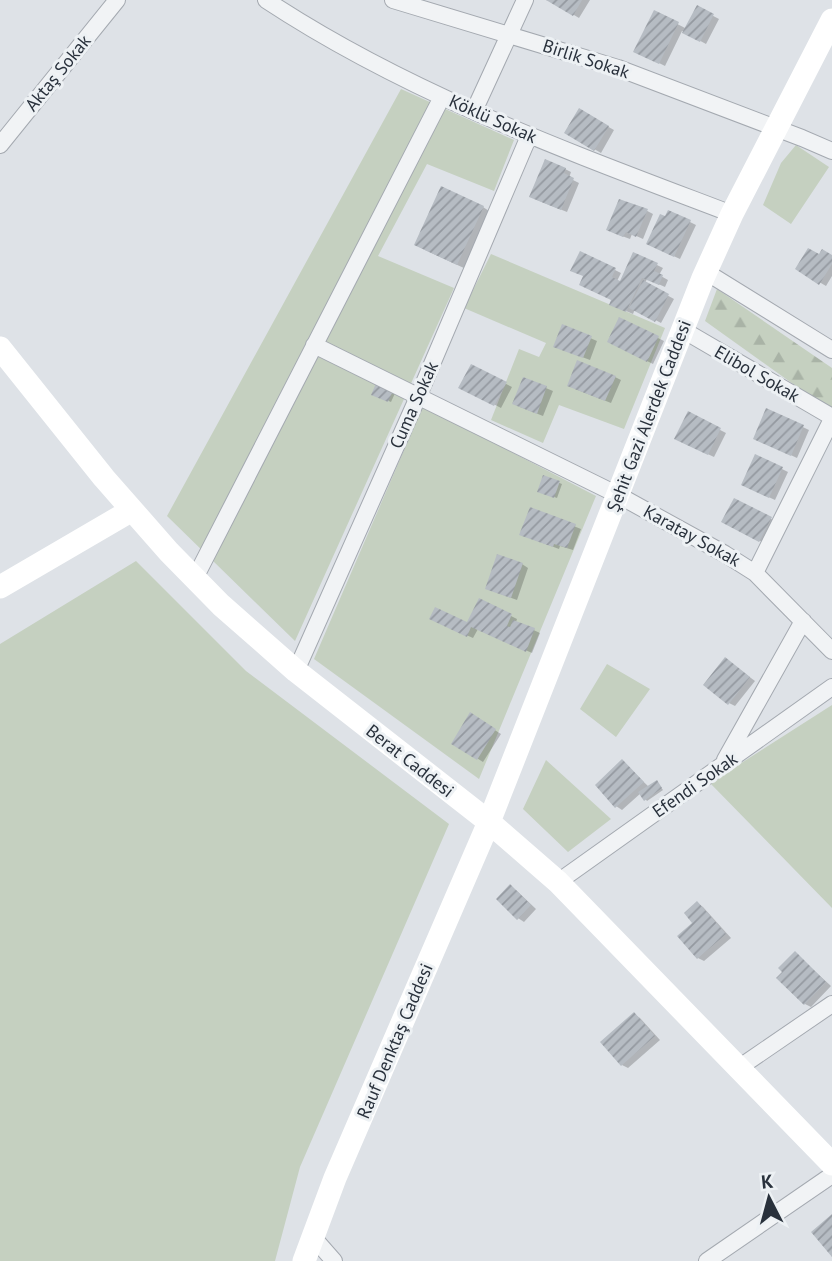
<svg xmlns="http://www.w3.org/2000/svg" width="832" height="1261" viewBox="0 0 832 1261" font-family="'PT Sans',sans-serif">
<defs>
<pattern id="forest-firs" width="22" height="20" patternUnits="userSpaceOnUse" patternTransform="scale(1.75)"><rect width="22" height="20" fill="#c5d0c0"/><path d="M5 1l3.5 6h-7zM16 11l3.5 6h-7z" fill="#a9b3a6"/></pattern>
<pattern id="building-hatch" width="6" height="6" patternUnits="userSpaceOnUse" patternTransform="scale(1.75)"><rect width="6" height="6" fill="#b6bcc3"/><path d="M-1 1l2-2M0 6l6-6M5 7l2-2" fill="none" stroke="#9499a0"/></pattern>
</defs>
<rect width="100%" height="100%" fill="#dee2e7"/>
<path fill="#c5d0c0" d="M401 89 514 140 494 191 427 164 378 256 454 288 295 641 167 516Z
M796 145 829 167 791 224 763 205 781 163Z
M491 254 665 328 624 429 559 405 543 443 491 420 519 349 539 357 546 343 464 308Z
M423 406 596 496 479 779 314 659Z
M136 561 246 671 449 824 300 1167 275 1261H0V644Z
M607 664 650 689 616 737 580 709Z
M832 705V908L710 783Z
M546 760 611 819 568 852 523 809Z"/>
<path fill="url(#forest-firs)" d="M717 289 832 368V412L705 321Z"/>
<path fill="#0003" d="M549 0H590L579 18Z
M698 8 719 19 706 44 682 31 665 66 641 54 654 12 687 29Z
M580 111 614 130 601 153 567 133Z
M565 169 571 172 569 178 579 183 567 212 537 200Z
M636 205 653 214 643 239 632 234 630 239 614 233Z
M483 207 492 213 466 269 425 250Z
M666 219 690 222 696 225 680 259 654 247Z
M819 257H832V276L826 286 797 269Z
M657 265 663 268 659 275 668 280 665 287 647 279 645 283 674 299 661 323 635 309 633 314 617 307 613 300 587 288 615 270 621 273 617 281 621 283Z
M620 319 664 341 653 364 615 345Z
M563 326 597 341 590 360 561 349Z
M472 366 512 387 501 408 461 387Z
M615 377 621 380 611 403 575 389Z
M524 379 553 391 543 416 520 407Z
M396 391 391 402 373 394Z
M767 410 809 430 797 458 761 441Z
M689 414 726 433 714 457 682 442Z
M756 456 788 472 775 500 749 488Z
M544 477 562 484 557 498 541 492Z
M734 500 777 522 766 544 723 521Z
M531 509 581 529 573 550 560 546 559 549 527 537Z
M522 564 528 568 517 600 493 591Z
M480 600 517 619 516 622 540 633 532 653 478 629 473 638 437 622 468 624Z
M731 663 755 681 735 706 729 703Z
M471 715 501 734 483 762 453 743Z
M622 761 649 787 657 782 663 790 647 801 641 793 622 810 616 806Z
M516 890 536 909 524 922 518 918Z
M697 903 703 907 731 938 704 961 698 958 695 923Z
M795 953 831 986 811 1007 805 1004 784 972Z
M634 1014 640 1018 660 1040 628 1068 622 1065Z"/>
<path fill="url(#building-hatch)" d="M546 0H582L573 16Z
M697 5 714 14 700 42 682 33Z
M654 10 679 22 659 64 633 52Z
M579 108 609 126 594 151 564 133Z
M545 159 566 168 564 173 574 178 561 210 529 197Z
M441 186 484 206 457 265 414 245Z
M619 199 648 209 636 237 626 232 623 237 606 230Z
M668 210 691 220 674 257 646 244 660 214 665 216Z
M808 248 819 254 822 249 832 255V264L819 285 795 269Z
M580 251 616 268 612 277 620 281 633 252 658 263 654 271 663 275 659 285 642 278 626 312 609 305 611 300 579 285 583 276 570 271Z
M643 280 669 294 655 322 629 308Z
M619 317 659 336 647 362 607 342Z
M562 324 592 336 583 358 553 347Z
M577 360 616 376 605 401 567 386Z
M471 364 507 382 494 406 458 388Z
M523 377 547 386 537 414 512 404Z
M377 381 394 389 388 402 371 395Z
M766 408 804 425 791 456 753 439Z
M688 411 721 428 708 455 674 439Z
M755 454 783 467 769 498 741 485Z
M543 475 560 481 554 498 537 492Z
M734 498 772 517 759 542 721 522Z
M530 507 576 524 567 548 554 544 553 547 519 535Z
M497 554 523 563 511 598 485 589Z
M479 598 512 614 507 626 510 627 513 620 535 628 526 652 471 627 467 637 429 619 435 607 467 622Z
M725 657 750 677 728 705 703 685Z
M470 712 496 729 477 760 451 744Z
M622 759 644 782 615 808 595 785Z
M657 780 662 788 644 801 638 792Z
M510 884 531 905 517 920 496 899Z
M697 901 726 934 697 959 677 936 692 923 684 913Z
M795 951 826 982 804 1005 776 978 782 972 778 968Z
M634 1012 655 1036 621 1066 600 1042Z
M832 1214V1257L811 1232Z"/>
<g fill="none" stroke-linecap="round" stroke-linejoin="round">
<defs>
<path id="street" d="M266 0C410 95 572 153 732 214
M393 0 618 68 802 138 832 151
M474 111 525 0
M0 145 117 0
M706 272 832 350
M683 330 832 417
M314 345 618 495 725 554 755 573 832 651
M755 573 832 419
M195 578 442 97
M296 671 418 397 529 136
M725 760 803 621
M558 882 832 687
M740 1067 832 1004
M312 1236 334 1261
M707 1261 832 1175"/>
</defs>
<use href="#street" stroke="#a4a9b0" stroke-width="18"/>
<use href="#street" stroke="#f1f3f5" stroke-width="16"/>
<path stroke="#fff" stroke-width="23" d="M0 348 104 478 169 552 221 605 296 671 489 822 558 882 832 1164
M0 587 132 510
M304 1261 335 1178 489 822 703 278 732 214 832 20"/>
</g>
<g text-anchor="middle" stroke-width="6" stroke-linejoin="round" paint-order="stroke">
<g font-size="18" fill="#29313c" stroke="#edf1f4">
<text transform="translate(586 59) rotate(18)" y="6">Birlik Sokak</text>
<text transform="translate(58 73) rotate(-51)" y="6">Aktaş Sokak</text>
<text transform="translate(493 119) rotate(24)" y="6">Köklü Sokak</text>
<text transform="translate(757 374) rotate(30)" y="6">Elibol Sokak</text>
<text transform="translate(414 405) rotate(-66)" y="6">Cuma Sokak</text>
<text transform="translate(649 416) rotate(-69)" y="6">Şehit Gazi Alerdek Caddesi</text>
<text transform="translate(692 536) rotate(29)" y="6">Karatay Sokak</text>
<text transform="translate(410 761) rotate(38)" y="6">Berat Caddesi</text>
<text transform="translate(695 785) rotate(-35)" y="6">Efendi Sokak</text>
<text transform="translate(395 1041) rotate(-67)" y="6">Rauf Denktaş Caddesi</text>
</g>
</g>
<g transform="translate(769 1198) rotate(354)" stroke="#edf1f4" stroke-width="5" paint-order="stroke">
<path d="M0-5L12 26L0 18L-12 26Z" fill="#29313c"/>
<text y="-10" font-size="19" font-weight="bold" text-anchor="middle" fill="#29313c">K</text>
</g>
</svg>
